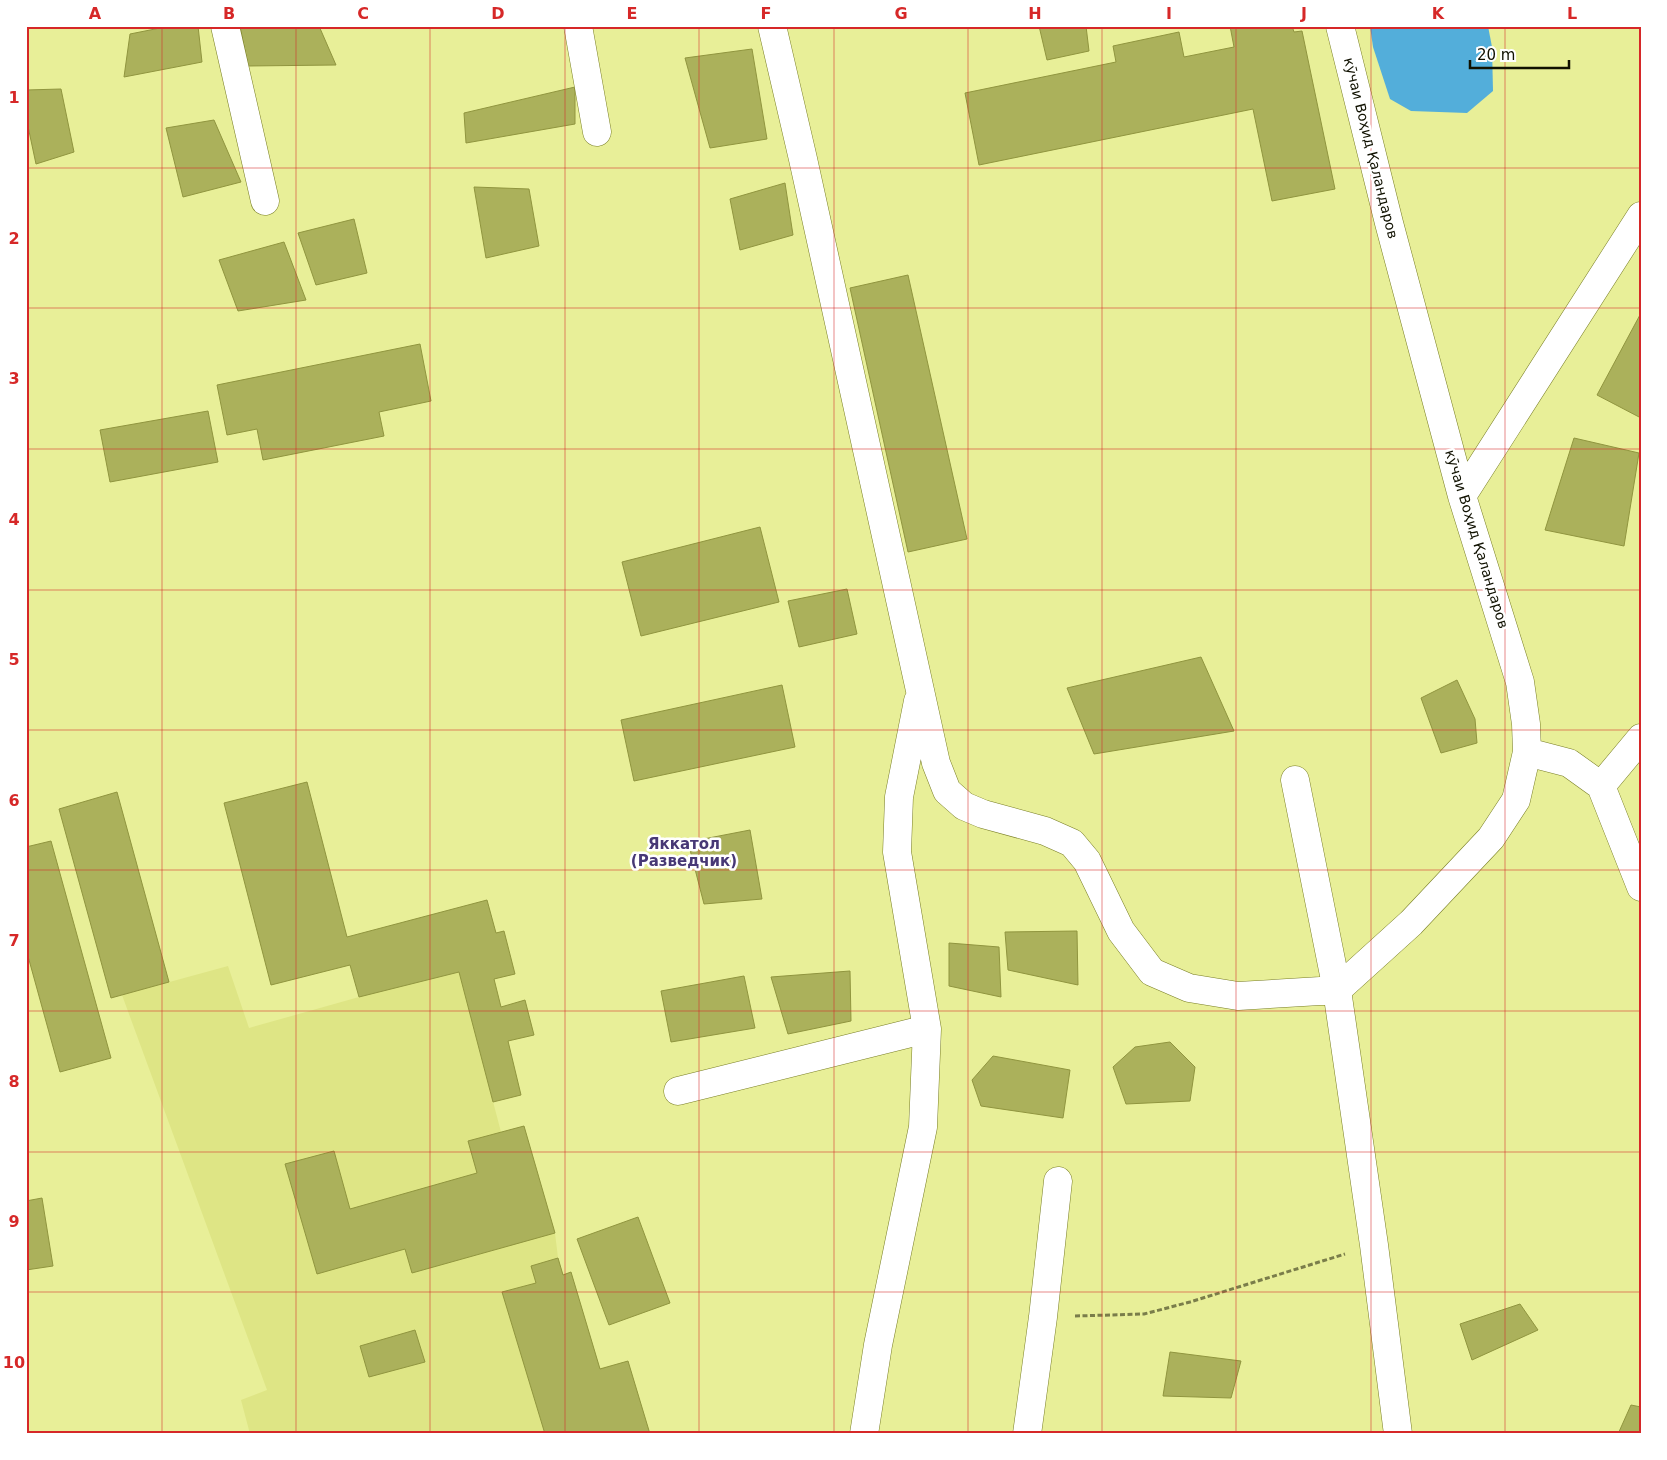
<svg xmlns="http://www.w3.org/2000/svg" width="1667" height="1460" viewBox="0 0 1667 1460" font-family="'DejaVu Sans',sans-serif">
<rect width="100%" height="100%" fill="#e8ef98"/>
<path fill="#dee585" d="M228 966 249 1028 359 997 459 972 501 1132 524 1126 555 1233 558 1258 563 1274 571 1272 600 1368 628 1361 650 1434H250L241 1400 267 1390 122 995Z"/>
<path fill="#53aeda" d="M1370 26H1488L1492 47 1493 91 1467 113 1411 111 1390 99 1373 47Z"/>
<path fill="#abb15b" stroke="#90953f" d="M170 26H198L202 62 124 77 130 34Z
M240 26H319L336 65 248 66Z
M1039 26H1086L1089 51 1047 60Z
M1230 26H1292L1294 32 1302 31 1335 189 1272 201 1253 109 979 165 965 93 1116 62 1113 46 1179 32 1184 57 1234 47Z
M752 49 767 139 710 148 685 58Z
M575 87V124L466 143 464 113Z
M61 89 74 152 36 164 26 117V90Z
M214 120 241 182 183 197 166 128Z
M785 183 793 235 740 250 730 199Z
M474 187 529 189 539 246 486 258Z
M354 219 367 273 316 285 298 233Z
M284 242 306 300 238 311 219 260Z
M908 275 967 539 908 552 850 288Z
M1641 313V418L1597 395Z
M420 344 431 401 379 412 384 436 263 460 257 429 227 435 217 385Z
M208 411 218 462 110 482 100 430Z
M1574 438 1639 453 1624 546 1545 530Z
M760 527 779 602 641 636 622 562Z
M847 589 857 634 799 647 788 601Z
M1201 657 1234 731 1094 754 1067 688Z
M1457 680 1475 719 1477 743 1441 753 1421 698Z
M782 685 795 747 634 781 621 720Z
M307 782 347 937 487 900 496 933 504 931 515 974 494 979 501 1007 525 1000 534 1035 508 1041 521 1095 493 1102 459 972 359 997 350 965 271 985 224 803Z
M117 792 169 982 111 998 59 809Z
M750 830 762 899 704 904 688 842Z
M51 841 111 1058 60 1072 26 949V847Z
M1077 931 1078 985 1008 970 1005 932Z
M949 943 999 947 1001 997 949 986Z
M850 971 851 1021 788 1034 771 977Z
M744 976 755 1028 671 1042 661 991Z
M1170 1042 1195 1067 1190 1101 1126 1104 1113 1067 1135 1047Z
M993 1056 1070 1070 1063 1118 981 1106 972 1080Z
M524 1126 555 1233 412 1273 405 1249 317 1274 285 1164 334 1151 350 1209 477 1173 468 1141Z
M42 1198 53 1266 26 1270V1201Z
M638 1217 670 1303 609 1325 577 1239Z
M558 1258 563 1275 571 1272 600 1369 628 1361 650 1434H545L502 1292 536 1283 531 1266Z
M1520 1304 1538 1330 1472 1360 1460 1324Z
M415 1330 425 1362 369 1377 360 1346Z
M1170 1352 1241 1361 1231 1398 1163 1396Z
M1631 1405 1641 1407V1434H1618Z"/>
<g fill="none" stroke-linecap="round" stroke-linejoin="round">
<defs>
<path id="minor" d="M225 26 265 201
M578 26 597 132
M772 26 803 159 936 763 947 791 964 806 983 814 1045 831 1072 843 1087 861 1121 931 1152 972 1189 988 1238 996 1337 990
M1462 496 1641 216
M1527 752 1569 763 1601 786 1641 887
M1295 780 1337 990 1374 1245 1398 1434
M1601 786 1641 738
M1337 990 1411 923 1491 838 1516 800 1527 752 1526 724 1520 682 1462 496 1389 223 1340 26
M678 1091 927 1029
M864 1434 878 1345 923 1127 927 1029 897 852 899 797 918 701
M1027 1434 1043 1317 1058 1181"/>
</defs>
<use href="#minor" stroke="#797e25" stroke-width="29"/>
<path stroke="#7a7d4a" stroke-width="3" stroke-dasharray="5 2.5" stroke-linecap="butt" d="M1075 1316 1144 1314 1190 1302 1345 1254"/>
<use href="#minor" stroke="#fff" stroke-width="28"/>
</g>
<path fill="none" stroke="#d62828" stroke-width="1" stroke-opacity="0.55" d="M162 26V1434M296 26V1434M430 26V1434M565 26V1434M699 26V1434M834 26V1434M968 26V1434M1102 26V1434M1236 26V1434M1371 26V1434M1505 26V1434M26 168H1641M26 308H1641M26 449H1641M26 590H1641M26 730H1641M26 870H1641M26 1011H1641M26 1152H1641M26 1292H1641"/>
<g text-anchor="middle" stroke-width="5" stroke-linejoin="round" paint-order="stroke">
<g font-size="14" fill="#101100" stroke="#fff">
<text transform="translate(1371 148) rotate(76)" y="5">кӯчаи Воҳид Қаландаров</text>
<text transform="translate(1477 539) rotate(73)" y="5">кӯчаи Воҳид Қаландаров</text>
</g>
<g font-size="15" font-weight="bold" fill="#473875" stroke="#fff">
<text x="684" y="849">Яккатол<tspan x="684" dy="17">(Разведчик)</tspan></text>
</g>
</g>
<rect width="1667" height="1460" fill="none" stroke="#ffffff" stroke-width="55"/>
<path d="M1470 60v8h99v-8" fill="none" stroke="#101100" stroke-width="2.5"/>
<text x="1477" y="60" font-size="15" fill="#101100" stroke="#ffffff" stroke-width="4" paint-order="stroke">20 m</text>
<rect x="28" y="28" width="1612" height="1404" fill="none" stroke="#d62828" stroke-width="2"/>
<g font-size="16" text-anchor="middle" font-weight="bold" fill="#d62828">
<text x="95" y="19">A</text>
<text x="229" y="19">B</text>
<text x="363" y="19">C</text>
<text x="498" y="19">D</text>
<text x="632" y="19">E</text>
<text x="766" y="19">F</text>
<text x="901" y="19">G</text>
<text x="1035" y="19">H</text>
<text x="1169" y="19">I</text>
<text x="1304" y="19">J</text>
<text x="1438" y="19">K</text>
<text x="1572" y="19">L</text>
<text x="14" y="103">1</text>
<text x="14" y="244">2</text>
<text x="14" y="384">3</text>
<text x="14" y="525">4</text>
<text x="14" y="665">5</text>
<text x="14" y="806">6</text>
<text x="14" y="946">7</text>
<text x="14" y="1087">8</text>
<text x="14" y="1227">9</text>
<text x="14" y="1368">10</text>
</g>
</svg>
